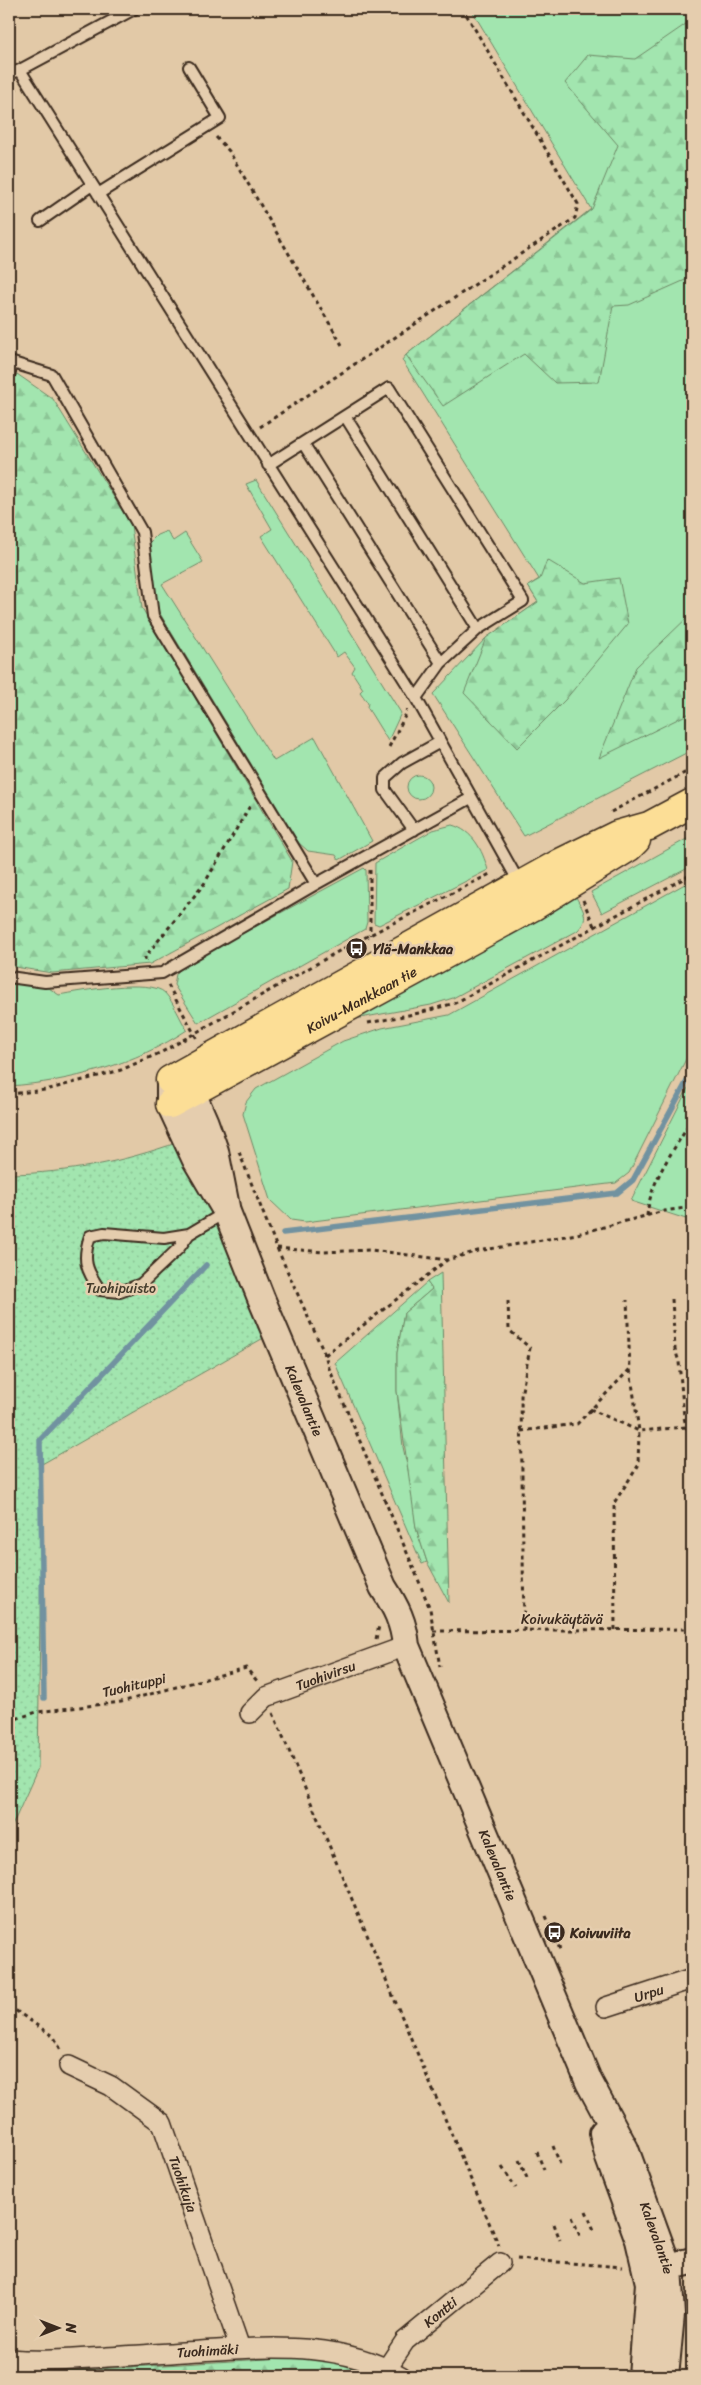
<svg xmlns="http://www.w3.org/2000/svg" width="701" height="2385" viewBox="0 0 701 2385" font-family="Sriracha,sans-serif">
<defs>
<pattern id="forest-firs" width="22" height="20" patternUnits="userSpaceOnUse" patternTransform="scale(1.25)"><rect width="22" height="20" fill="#a2e5af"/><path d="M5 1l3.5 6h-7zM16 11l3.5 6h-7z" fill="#8cc596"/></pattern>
<pattern id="park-dots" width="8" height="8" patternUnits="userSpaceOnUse" patternTransform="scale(1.25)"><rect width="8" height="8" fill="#a2e5af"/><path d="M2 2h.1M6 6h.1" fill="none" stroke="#8cc596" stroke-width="1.8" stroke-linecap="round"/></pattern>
</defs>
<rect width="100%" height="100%" fill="#e2c9a7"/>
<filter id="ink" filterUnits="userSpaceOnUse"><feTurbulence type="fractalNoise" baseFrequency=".02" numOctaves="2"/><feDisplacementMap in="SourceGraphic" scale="10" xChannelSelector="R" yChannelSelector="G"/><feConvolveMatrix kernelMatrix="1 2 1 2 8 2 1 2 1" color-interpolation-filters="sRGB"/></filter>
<g filter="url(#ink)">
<path fill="#a2e5af" stroke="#6e8866" d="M471 9H692V750L524 836 433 694 486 638 538 602 528 586 539 579 402 360 406 355 591 209Z
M256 480 401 713 388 741 367 707 368 703 360 692 363 689 352 672 355 667 344 652 337 657 261 536 272 529 246 484Z
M167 531 173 541 185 533 203 562 162 584 274 761 315 737 372 841 339 860 336 855 308 851 299 843 159 612 151 579 149 543 157 535Z
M407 787a12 12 0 1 1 24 0a12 12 0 1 1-24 0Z
M452 825C473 831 482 849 488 870L379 925 374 923 375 863 433 830Z
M692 836V866L602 913 591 892Z
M364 868 366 870 367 922 365 929 198 1023 174 985 176 974 184 965Z
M692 880V1047L629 1173 616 1183 305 1222 291 1220 270 1200 243 1114 246 1102 256 1089 343 1041 382 1028 449 1015Z
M570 896 576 897C584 912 590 918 577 931L453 998 431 1005 349 1020Z
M9 982 46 986 59 995C79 991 151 978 165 993 174 1003 180 1019 187 1030 136 1064 70 1082 9 1086Z
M692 1080V1221L631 1201Z
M427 1282 432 1289 404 1313 397 1353V1391L403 1447 411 1483 416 1528 427 1562 422 1564 335 1363Z"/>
<path fill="url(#forest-firs)" stroke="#6e8866" d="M692 12V277L629 305 613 306 599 382 555 383 524 354 443 406 406 355 592 209 618 145 565 83 588 55 635 59 686 24Z
M17 374 53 399 131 525 142 608 292 861 288 889 150 964 52 973 9 966V387Z
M547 560 585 583 619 578 628 624 565 700 517 748 464 693 486 638 538 602 528 586 540 579Z
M692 613V712L599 758 636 667Z
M441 1273 449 1603 427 1562 416 1528 397 1391V1353L404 1313 432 1289 427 1282Z
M300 2357C327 2360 352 2363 376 2376H9V2369L81 2370Z"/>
<path fill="url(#park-dots)" stroke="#6e8866" d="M179 1142 214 1211 219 1230 267 1336 42 1464 38 1768 9 1833V1174C70 1173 122 1162 179 1142Z"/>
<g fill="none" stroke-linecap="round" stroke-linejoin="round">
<path stroke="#7192a0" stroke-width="5.5" d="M283 1233 617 1193 633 1180 692 1072
M44 1698 40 1440 206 1265"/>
<defs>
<path id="lane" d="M20 70 134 9
M9 74 20 70 416 698 520 884
M98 194 220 118 189 67
M40 221 92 185
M9 374 13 363 52 375 142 532 153 616 316 884
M345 416 478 629
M303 443 441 663
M268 465 389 388 523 601 478 629 441 663 416 698
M414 830 385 790V778L402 763 440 742
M9 977 45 982 162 973 316 884 471 798
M189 1234 164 1238 104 1233 90 1236C82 1260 86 1270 100 1290L120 1292 141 1284 179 1248 189 1234 226 1212"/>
<g id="street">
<path id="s1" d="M250 1713 266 1697 406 1646"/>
<path id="s2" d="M606 2007 692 1979"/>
<path id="s3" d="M69 2066 111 2086 162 2123 240 2348"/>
<path id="s4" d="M9 2359C41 2362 75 2359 107 2357 144 2355 180 2352 217 2350 280 2346 344 2344 401 2376"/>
<path id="s5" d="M387 2368 405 2341 500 2263"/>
</g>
<g id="secondary">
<path id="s6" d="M227 1212 215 1151 205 1123 192 1093 170 1080V1104L195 1158 227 1212 261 1298 383 1587C396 1607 404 1623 406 1646L589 2082 625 2149 668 2267 671 2315 665 2376"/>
<path d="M603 2133 609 2158 639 2240 649 2283 642 2376"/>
<path d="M655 2278 668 2267 692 2261"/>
</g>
<g id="primary">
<path d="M170 1080 562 862 617 835 649 826 692 803"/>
<path id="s7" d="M170 1104 532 907 629 847 636 840"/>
</g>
</defs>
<use href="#lane" stroke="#3b2a1e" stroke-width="14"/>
<use href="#street" stroke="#3b2a1e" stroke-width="22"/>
<use href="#secondary" stroke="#3b2a1e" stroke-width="30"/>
<use href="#primary" stroke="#3b2a1e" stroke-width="31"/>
<path stroke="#3b2a1e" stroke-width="3" stroke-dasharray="4 4" stroke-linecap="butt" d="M9 93 17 88
M216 137 229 151 342 345
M260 427 575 218 578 204 463 9
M389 747 407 712 406 710
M611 812 692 769
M370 870V935
M583 900 594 926
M145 961V957L204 884 250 806
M168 985 197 1039
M368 1023 419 1013 455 1003 692 874
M9 1094 46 1090 121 1070 162 1052 346 947 490 874
M239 1152 277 1248 325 1355 329 1368 416 1574 430 1609 440 1667
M647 1216C650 1180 674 1150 692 1120
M277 1248 323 1252 371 1250 447 1260
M672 1299 675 1349 679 1362 684 1417 686 1427 692 1436
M508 1301 509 1330 530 1348 521 1396 524 1631
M325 1355 447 1260 478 1251 577 1234 664 1211 692 1207
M590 1409 639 1431 686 1427
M521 1431 577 1424 630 1369
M615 1630 614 1503 638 1466 639 1431 630 1369 627 1300
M433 1631 692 1629
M376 1639 379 1626
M273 1713 499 2246
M9 1721 37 1712 121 1702 246 1668 258 1682
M546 1916 561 1952
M9 2006 54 2037 61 2050
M553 2146 560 2164
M537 2152 544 2170
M519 2160 527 2178
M502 2167 516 2188
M586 2211 594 2230
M572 2217 580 2236
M554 2224 560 2240
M517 2259 623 2267
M218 2376 239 2369"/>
<use href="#lane" stroke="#e5cdae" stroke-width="10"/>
<use href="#street" stroke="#e5cdae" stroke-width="19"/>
<use href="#secondary" stroke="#e5cdae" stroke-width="26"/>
<use href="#primary" stroke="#fcde96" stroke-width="28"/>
</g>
</g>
<defs>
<symbol id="bus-disc" viewBox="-11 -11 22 22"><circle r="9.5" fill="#3b2a1e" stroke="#e5cdae"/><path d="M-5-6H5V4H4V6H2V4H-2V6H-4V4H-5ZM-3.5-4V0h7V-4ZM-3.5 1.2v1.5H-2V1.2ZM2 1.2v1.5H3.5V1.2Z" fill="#fff"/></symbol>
</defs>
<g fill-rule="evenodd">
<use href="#bus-disc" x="344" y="936" width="25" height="25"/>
<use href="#bus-disc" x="542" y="1920" width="25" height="25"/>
</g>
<g text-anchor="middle" stroke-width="5" stroke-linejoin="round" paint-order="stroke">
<g font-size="14" font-weight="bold" fill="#3b2a1e" stroke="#e5cdae" text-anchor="start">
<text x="373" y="954">Ylä-Mankkaa</text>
<text x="570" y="1938">Koivuviita</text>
</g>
<g font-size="14" fill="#3b2a1e" stroke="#e5cdae">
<text dy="5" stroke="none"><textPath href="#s7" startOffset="218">Koivu-Mankkaan tie</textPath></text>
<text dy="5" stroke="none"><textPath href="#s6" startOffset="500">Kalevalantie</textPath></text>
<text x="562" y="1624">Koivukäytävä</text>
<text dy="5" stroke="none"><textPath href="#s1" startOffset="86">Tuohivirsu</textPath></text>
<text transform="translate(134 1685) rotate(-13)" y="5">Tuohituppi</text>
<text dy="5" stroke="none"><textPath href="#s6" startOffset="1004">Kalevalantie</textPath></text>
<text dy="5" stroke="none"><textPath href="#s2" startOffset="45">Urpu</textPath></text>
<text dy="5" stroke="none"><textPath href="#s3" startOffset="174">Tuohikuja</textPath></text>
<text dy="5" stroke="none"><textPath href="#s6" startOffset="1410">Kalevalantie</textPath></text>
<text dy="5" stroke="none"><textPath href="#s5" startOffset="78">Kontti</textPath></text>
<text dy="5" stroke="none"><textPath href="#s4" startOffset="199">Tuohimäki</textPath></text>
</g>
<g font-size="14" fill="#453d2c" stroke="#e5cdae">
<text x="121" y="1293">Tuohipuisto</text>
</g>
</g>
<rect width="701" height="2385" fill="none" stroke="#e5cdae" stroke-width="30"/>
<rect x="15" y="15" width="671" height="2355" fill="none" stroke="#3b2a1e" stroke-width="2" filter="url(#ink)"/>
<g transform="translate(58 2328) rotate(90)" stroke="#e5cdae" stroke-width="4" paint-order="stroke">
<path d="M0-4L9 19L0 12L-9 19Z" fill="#3b2a1e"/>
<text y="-8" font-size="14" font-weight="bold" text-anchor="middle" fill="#3b2a1e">N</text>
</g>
</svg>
